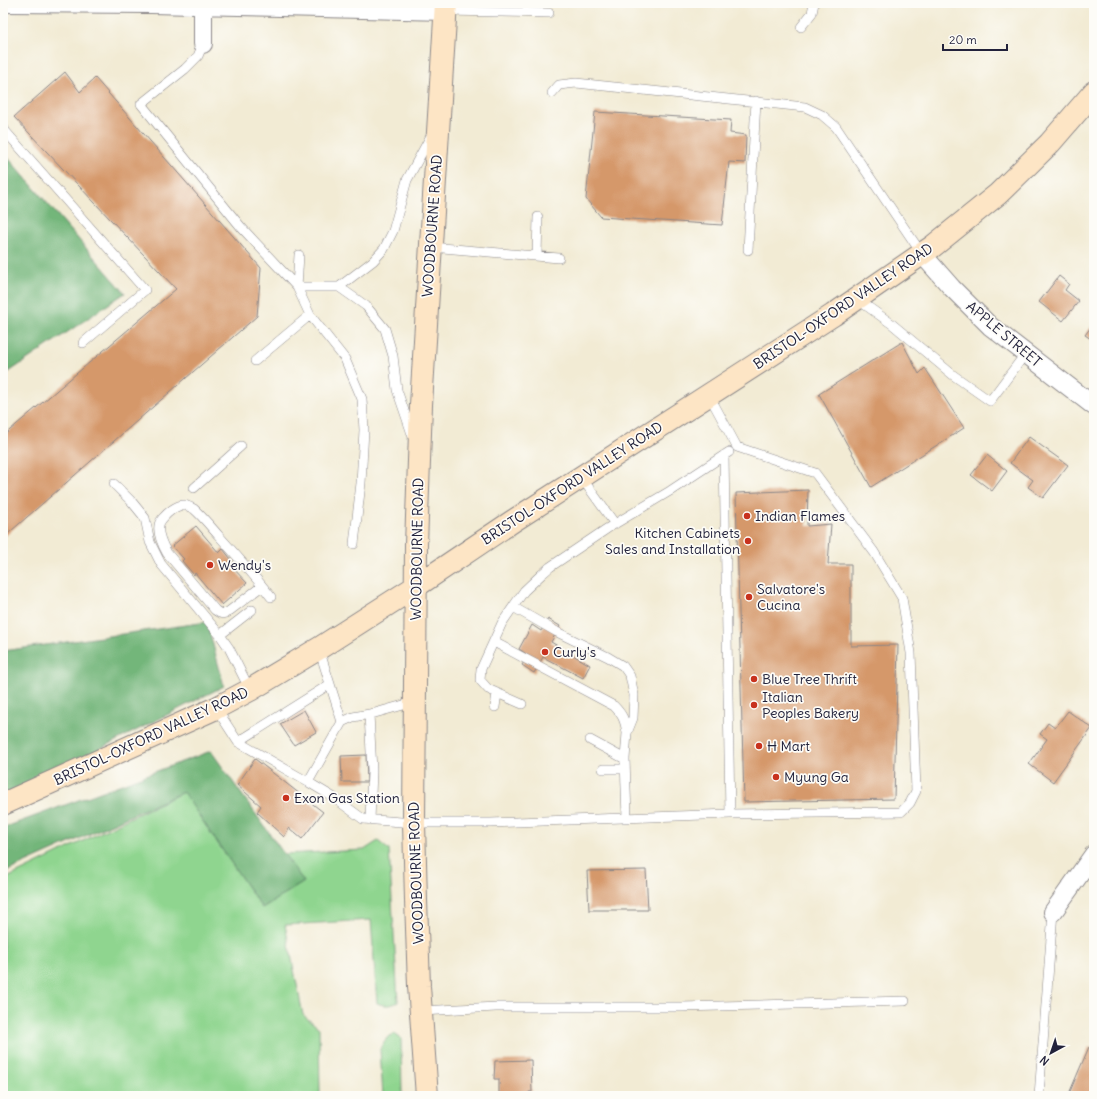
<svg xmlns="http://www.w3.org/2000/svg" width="1097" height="1099" viewBox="0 0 1097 1099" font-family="Delius,sans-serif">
<rect width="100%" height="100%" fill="#fdfcf7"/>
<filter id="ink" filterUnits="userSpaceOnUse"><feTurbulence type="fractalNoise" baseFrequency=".025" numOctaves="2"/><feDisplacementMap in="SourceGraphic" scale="8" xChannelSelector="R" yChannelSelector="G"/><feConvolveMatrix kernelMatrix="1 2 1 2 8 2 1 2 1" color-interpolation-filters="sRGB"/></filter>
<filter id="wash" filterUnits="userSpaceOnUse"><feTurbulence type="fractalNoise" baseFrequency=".012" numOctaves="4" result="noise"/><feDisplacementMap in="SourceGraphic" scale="16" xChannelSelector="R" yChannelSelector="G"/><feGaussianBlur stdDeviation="0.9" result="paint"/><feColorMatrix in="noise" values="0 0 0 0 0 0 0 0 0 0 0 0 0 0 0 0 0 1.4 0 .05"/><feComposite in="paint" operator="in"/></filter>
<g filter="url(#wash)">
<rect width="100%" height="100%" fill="#f2ebd4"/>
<path fill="#8fd58f" stroke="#587c65" d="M183 792 262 908 304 882 284 854 364 850 378 841 389 850 398 1002C391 1006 384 1006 377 1003L371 920 285 925 303 1015 319 1028 320 1096H3V880Z
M394 1034 401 1038 402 1096H383L380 1049 387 1038Z"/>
<path fill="#73b67a" stroke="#4a6c5a" d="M3 152 125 293 3 376Z
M207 622 224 686 3 798V651Z
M211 751 304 882 262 908 183 792 3 873V828Z"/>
<g id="blocks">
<path fill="#d5986a" d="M65 72 80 92 95 78 261 268 257 316 3 538V436L176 289 14 117Z
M595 112 731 120 730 133 746 135 745 163 729 162 722 225 601 217 586 199Z
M1059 276 1069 284 1065 290 1079 301 1063 321 1039 302Z
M1094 323V341L1085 335Z
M902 342 919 374 925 368 964 428 871 487 819 394Z
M1029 437 1068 465 1043 498 1028 487 1033 480 1010 463Z
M987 455 1007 471 992 491 971 475Z
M808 490 807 526 831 524 828 564H851V646L898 645 894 799 744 802 736 493Z
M196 526 219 553 223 549 235 564 232 567 247 583 222 605 195 573 194 575 182 561 184 559 172 546Z
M548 619 560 626 551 642 590 665 583 678 543 657 534 673 522 665 528 655 519 649 532 625 541 631Z
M304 710 316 732 294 745 280 724Z
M1068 711 1092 728 1053 782 1029 764 1047 739 1040 734 1048 723 1055 728Z
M366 755 367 782H342L341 756Z
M255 759 323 812 302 839 289 828 284 837 257 812 261 806 237 785Z
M646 870 648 910H589L587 871Z
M1089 1047 1094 1050V1096H1068Z
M531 1060 532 1092H529V1096H499V1079H494L495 1061Z"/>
</g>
</g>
<g filter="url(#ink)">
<use href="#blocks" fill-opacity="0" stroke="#8a8688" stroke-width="1"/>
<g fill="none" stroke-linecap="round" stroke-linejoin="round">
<defs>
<path id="lane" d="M445 11 549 13
M801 27 812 13 814 3
M203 44 198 56 185 69 141 104 241 227 297 287 310 315 255 361
M552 93 559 85 576 83 805 107 822 115 836 127 922 254
M3 127 6 132 145 290 83 343
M431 247 559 258
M748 250 756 101
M299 255 297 287H339L366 306 385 329 393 356 397 390 413 437
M537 256 538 217
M339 287 373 261 384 249 393 231 407 180 432 134
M857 299 892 324 953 375 990 401 1026 353
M310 315 345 359 362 399 364 430 361 483 354 544
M709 395 737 447 815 473 874 552 902 598 911 653 916 791 910 803 901 812 730 814 724 455
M581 477 615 524
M114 484 132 502 145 518 150 542 161 564 220 635 229 648 250 690
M194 488 241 446
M262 586 228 612C223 615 220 614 215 610L167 553C162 544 154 528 162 519 167 513 177 504 185 505 188 506 192 508 194 509 203 517 211 527 219 536 237 556 255 576 271 597
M513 607 557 632 608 657 623 666 630 676 634 695 633 718 627 733 625 759 627 818
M220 635 252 610
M494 642 614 706C623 715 625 721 627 733
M319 649 342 722
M414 702 375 713 353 717 342 722 308 782 333 797 363 819 414 823H491L730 814
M522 704 488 689 480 680 481 669 502 623 524 591 542 574 550 567 608 528 670 491 729 452
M495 707 497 693
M216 708 238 742
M369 714 372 771 370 820
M590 740 625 759
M603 769H625
M308 782 238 742 330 684
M421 1011 496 1007H681L905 1001
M1039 1096 1053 912"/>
<path id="street" d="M3 3 151 4 445 11
M203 5V44
M922 254 952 288 990 326 1094 406
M1053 912 1094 854"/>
<path id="secondary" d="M3 804 216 708 250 690 318 649 415 587 513 521 833 315 932 247 998 194 1050 143 1094 92
M427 1096 419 986 416 900 414 823 416 545 421 405 446 3"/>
</defs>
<use href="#lane" stroke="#8a8688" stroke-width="10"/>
<use href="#street" stroke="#8a8688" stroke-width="20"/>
<use href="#secondary" stroke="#8a8688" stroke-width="24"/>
<use href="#lane" stroke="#fff" stroke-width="9"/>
<use href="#street" stroke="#fff" stroke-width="18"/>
<use href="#secondary" stroke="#fde5c5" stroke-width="22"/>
</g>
</g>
<g fill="#c8321e" stroke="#fdfcf7" stroke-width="1.5">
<circle cx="747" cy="516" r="4"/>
<circle cx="748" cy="541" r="4"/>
<circle cx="210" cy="565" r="4"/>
<circle cx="749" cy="597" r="4"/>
<circle cx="545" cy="652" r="4"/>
<circle cx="754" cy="679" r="4"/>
<circle cx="754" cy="705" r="4"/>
<circle cx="759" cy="746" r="4"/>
<circle cx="776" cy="777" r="4"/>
<circle cx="286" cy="798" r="4"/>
</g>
<g text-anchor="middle" stroke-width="3.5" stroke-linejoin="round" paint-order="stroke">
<g font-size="14" fill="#22223b" stroke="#fdfcf7">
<text transform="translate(432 226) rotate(-86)" y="5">WOODBOURNE ROAD</text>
<text transform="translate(843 306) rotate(-34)" y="5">BRISTOL-OXFORD VALLEY ROAD</text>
<text transform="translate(1004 334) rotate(40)" y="5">APPLE STREET</text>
<text transform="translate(572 483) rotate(-33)" y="5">BRISTOL-OXFORD VALLEY ROAD</text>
<text transform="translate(417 549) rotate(-89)" y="5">WOODBOURNE ROAD</text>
<text transform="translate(151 736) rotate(-25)" y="5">BRISTOL-OXFORD VALLEY ROAD</text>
<text transform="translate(416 873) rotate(-92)" y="5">WOODBOURNE ROAD</text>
</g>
<g font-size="14" fill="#22223b" stroke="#fdfcf7" text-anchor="start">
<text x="755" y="521">Indian Flames</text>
<text x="740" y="538" text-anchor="end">Kitchen Cabinets<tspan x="740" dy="16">Sales and Installation</tspan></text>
<text x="218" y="570">Wendy's</text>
<text x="757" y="594">Salvatore's<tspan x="757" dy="16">Cucina</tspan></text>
<text x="553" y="657">Curly's</text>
<text x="762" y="684">Blue Tree Thrift</text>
<text x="762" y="702">Italian<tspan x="762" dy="16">Peoples Bakery</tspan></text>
<text x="767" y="751">H Mart</text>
<text x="784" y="782">Myung Ga</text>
<text x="294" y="803">Exon Gas Station</text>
</g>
</g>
<rect width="1097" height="1099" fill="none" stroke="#fdfcf7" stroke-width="16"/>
<g transform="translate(1051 1053) rotate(220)" stroke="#fdfcf7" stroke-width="3" paint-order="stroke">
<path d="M0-3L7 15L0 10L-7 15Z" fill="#22223b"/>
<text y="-6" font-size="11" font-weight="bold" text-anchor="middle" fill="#22223b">N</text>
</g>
<path d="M943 44v6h64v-6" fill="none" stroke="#22223b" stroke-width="2"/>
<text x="949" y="44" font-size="12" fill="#22223b" stroke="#fdfcf7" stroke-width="3" paint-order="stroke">20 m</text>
</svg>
